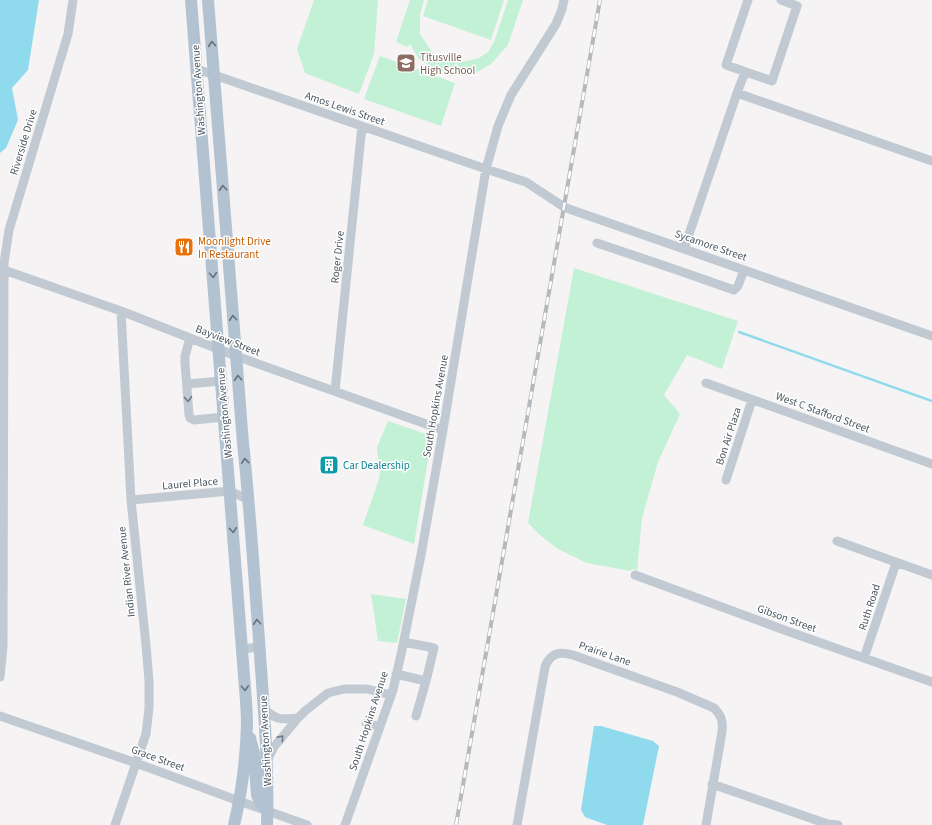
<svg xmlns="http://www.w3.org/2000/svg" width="932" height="825" viewBox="0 0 932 825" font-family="'Source Sans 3',sans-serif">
<rect width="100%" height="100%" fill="#f5f3f3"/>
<path fill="#c3f1d5" d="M314 0H378L374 54 359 94 305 73 297 49Z
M410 0H424L420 15V34L432 52 442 59 458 63 479 58 488 52 494 42 508 0H523L508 45 491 64 474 74 453 76 436 70 419 59 410 44 407 47 396 42Z
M428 0H504L491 40 423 16Z
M380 56 455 83 441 126 364 99Z
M574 268 738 321 722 369 687 355 664 395 680 414 658 462 642 518 637 570 632 569 631 571 587 563 558 549 541 536 528 523Z
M388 421 432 436 414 544 363 525 380 476 377 447Z
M371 594 406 599 397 643 378 641Z"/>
<path fill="#90daee" d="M0 0H39L28 70 12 88 18 120 6 148 0 153Z
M594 726H601L653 741 659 746 643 825H607L585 817 581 810Z"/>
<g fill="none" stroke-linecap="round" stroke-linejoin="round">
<path stroke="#90daee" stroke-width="2.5" d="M739 332 932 401"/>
<path stroke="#c1cad2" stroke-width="9" d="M748 0 726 65 772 81 797 6 781 0
M197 69 486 169 526 182 564 207 569 209 684 249 932 336
M737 93 745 72
M597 243 677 270 734 290 738 286 744 270
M684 249 737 93 932 161
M4 270 121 311 236 356 443 430
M190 338 185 356V363L189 415 190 418 194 420 224 417
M706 383 932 464
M187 384 221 381
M335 391 362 126
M726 480 752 400
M131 500 230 491 249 500
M837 541 932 575
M635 575 787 631 932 682
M242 649 259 647
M864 658 896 563
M396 674 426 681 434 648 404 642
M0 677 3 647 4 263 9 230 68 34 73 0
M264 709C278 721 280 719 298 718
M0 716 136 763 239 801 307 825
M416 716 426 681
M366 723 380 727
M267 760 274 747 298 718 305 711 328 693 344 689H367L391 695
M712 784 816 820 828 824 838 825
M115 825 146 734 149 708V681L146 645 131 500 121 311
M345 825 393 690 402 650 421 555 443 430 486 169 498 126 511 95 556 24 562 9 564 0
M517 825 545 667C550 653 560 651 573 655L677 692 714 708C722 716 723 722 722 732L706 825"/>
<path stroke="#b3c2d1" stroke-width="12" d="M191 0 245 688C246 700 247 712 247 724 246 758 242 792 234 825
M208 0 243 443C250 509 254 574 259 640 263 701 269 763 267 825
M250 738 254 753 257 795 261 804 268 811"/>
<defs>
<path id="rail" d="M456 825 600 0"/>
</defs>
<use href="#rail" stroke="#b5b8bd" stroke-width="4"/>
<use href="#rail" stroke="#fff" stroke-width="2.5" stroke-dasharray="8" stroke-linecap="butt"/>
</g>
<defs><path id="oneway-chevron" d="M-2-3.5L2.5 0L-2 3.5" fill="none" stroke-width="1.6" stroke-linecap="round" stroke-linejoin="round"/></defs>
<g stroke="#64717d">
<use href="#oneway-chevron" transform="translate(212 44) rotate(-95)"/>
<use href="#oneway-chevron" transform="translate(223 188) rotate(-95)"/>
<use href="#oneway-chevron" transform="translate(213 275) rotate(86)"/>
<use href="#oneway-chevron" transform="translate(233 318) rotate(-94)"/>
<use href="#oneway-chevron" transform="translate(238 378) rotate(-95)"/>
<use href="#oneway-chevron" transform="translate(245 461) rotate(-96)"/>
<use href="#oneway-chevron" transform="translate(233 530) rotate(85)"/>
<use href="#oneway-chevron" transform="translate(257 622) rotate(-94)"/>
<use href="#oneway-chevron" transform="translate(245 688) rotate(86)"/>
</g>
<g stroke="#6e7983">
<use href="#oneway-chevron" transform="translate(188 399) rotate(86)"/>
<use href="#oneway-chevron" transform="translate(281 738) rotate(-50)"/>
</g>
<defs>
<symbol id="school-square" viewBox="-11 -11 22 22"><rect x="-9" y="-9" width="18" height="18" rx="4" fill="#8d6e63" stroke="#fff"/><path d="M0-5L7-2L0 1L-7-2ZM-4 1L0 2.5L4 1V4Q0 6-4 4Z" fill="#fff"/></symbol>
<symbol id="restaurant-square" viewBox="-11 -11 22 22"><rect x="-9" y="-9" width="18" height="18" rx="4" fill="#e8710a" stroke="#fff"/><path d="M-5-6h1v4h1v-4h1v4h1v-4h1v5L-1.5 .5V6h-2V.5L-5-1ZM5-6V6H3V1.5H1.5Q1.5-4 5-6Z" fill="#fff"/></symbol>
<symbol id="building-square" viewBox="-11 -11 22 22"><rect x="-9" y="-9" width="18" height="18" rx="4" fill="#0f9aa8" stroke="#fff"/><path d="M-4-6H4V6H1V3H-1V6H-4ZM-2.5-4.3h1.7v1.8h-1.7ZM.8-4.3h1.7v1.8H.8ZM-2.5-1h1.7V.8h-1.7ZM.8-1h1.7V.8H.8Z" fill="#fff"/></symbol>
</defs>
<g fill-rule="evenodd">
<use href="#school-square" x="395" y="52" width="22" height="22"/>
<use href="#restaurant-square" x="173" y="236" width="22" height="22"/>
<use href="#building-square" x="318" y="454" width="22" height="22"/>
</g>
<g text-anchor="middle" stroke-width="3" stroke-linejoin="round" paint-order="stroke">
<g font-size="11" fill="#785e54" stroke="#fff" text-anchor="start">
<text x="420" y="61">Titusville<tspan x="420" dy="13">High School</tspan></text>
</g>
<g font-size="11" fill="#4a5661" stroke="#fff">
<text transform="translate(198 90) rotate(-94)" y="4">Washington Avenue</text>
<text transform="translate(345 108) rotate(19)" y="4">Amos Lewis Street</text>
<text transform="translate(23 142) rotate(-73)" y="4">Riverside Drive</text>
<text transform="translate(711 245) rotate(19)" y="4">Sycamore Street</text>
<text transform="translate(337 257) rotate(-84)" y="4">Roger Drive</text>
<text transform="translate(228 340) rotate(21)" y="4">Bayview Street</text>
<text transform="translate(435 406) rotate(-80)" y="4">South Hopkins Avenue</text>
<text transform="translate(823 412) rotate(20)" y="4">West C Stafford Street</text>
<text transform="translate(224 413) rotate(-95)" y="4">Washington Avenue</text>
<text transform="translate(728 436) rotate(-72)" y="4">Bon Air Plaza</text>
<text transform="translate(190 483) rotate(-5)" y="4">Laurel Place</text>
<text transform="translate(126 572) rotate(-96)" y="4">Indian River Avenue</text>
<text transform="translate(869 607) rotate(-72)" y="4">Ruth Road</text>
<text transform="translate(787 618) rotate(20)" y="4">Gibson Street</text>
<text transform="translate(605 653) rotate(19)" y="4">Prairie Lane</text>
<text transform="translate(368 721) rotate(-72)" y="4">South Hopkins Avenue</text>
<text transform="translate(265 741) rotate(-93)" y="4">Washington Avenue</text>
<text transform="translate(158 758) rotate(20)" y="4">Grace Street</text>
</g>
<g font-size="11" fill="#c56008" stroke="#fff" text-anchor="start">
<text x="198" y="245">Moonlight Drive<tspan x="198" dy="13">In Restaurant</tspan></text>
</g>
<g font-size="11" fill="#0d838f" stroke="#fff" text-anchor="start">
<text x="343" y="469">Car Dealership</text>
</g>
</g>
</svg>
